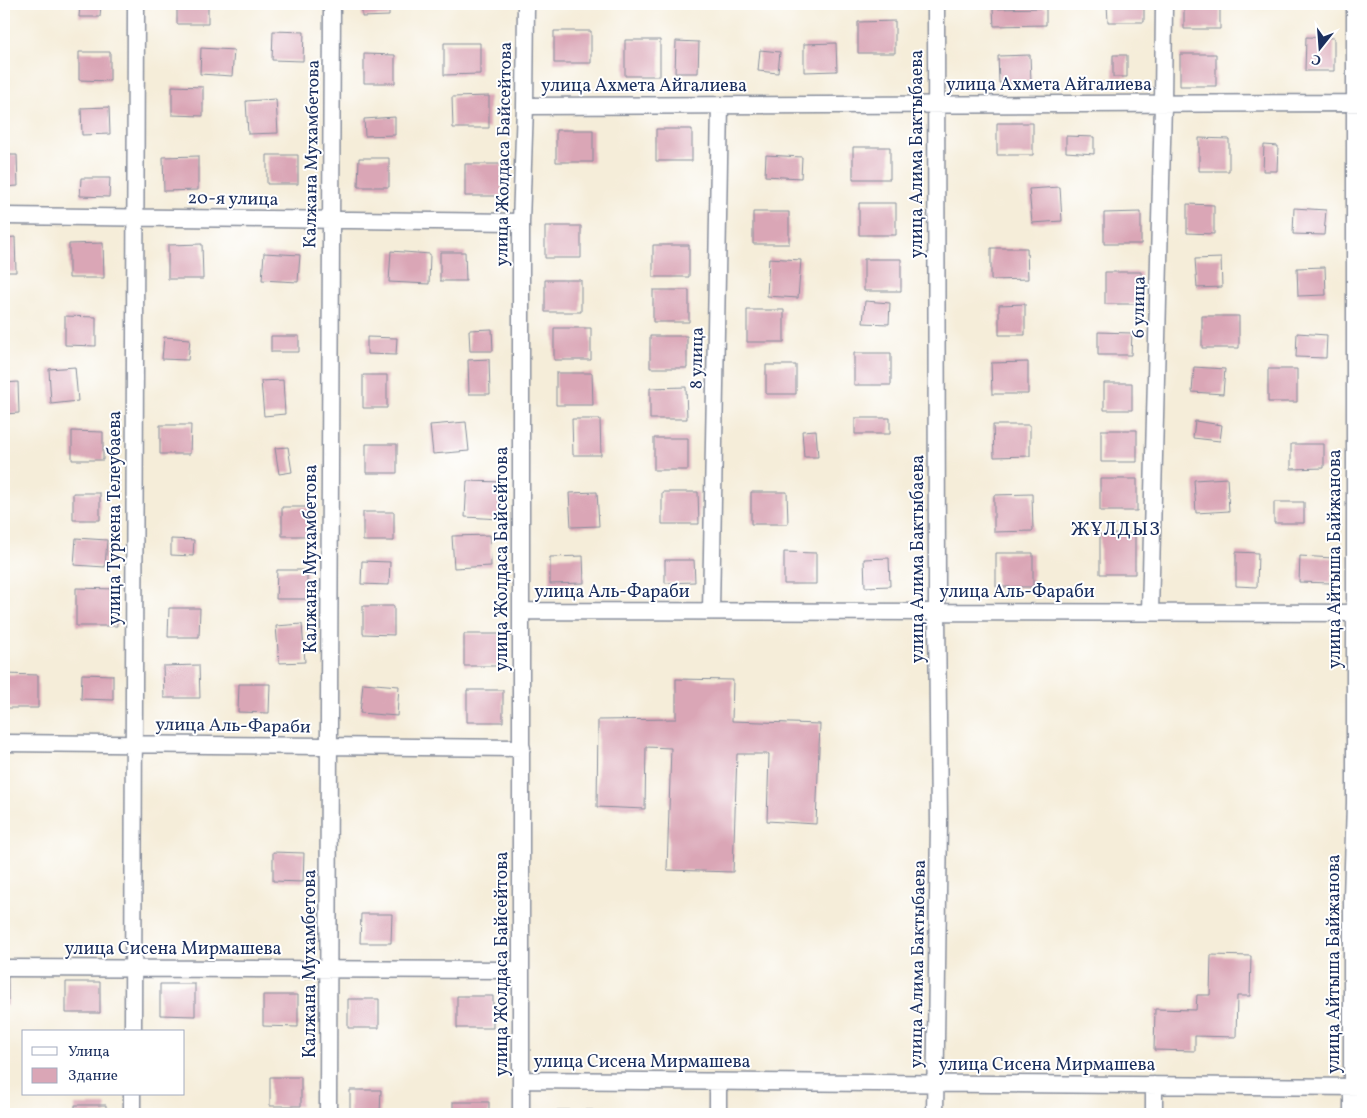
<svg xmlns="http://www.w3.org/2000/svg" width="1367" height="1118" viewBox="0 0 1367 1118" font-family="Vollkorn,serif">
<rect width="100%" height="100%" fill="#fff"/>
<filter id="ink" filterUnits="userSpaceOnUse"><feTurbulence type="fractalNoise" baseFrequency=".02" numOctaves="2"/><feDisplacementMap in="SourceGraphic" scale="10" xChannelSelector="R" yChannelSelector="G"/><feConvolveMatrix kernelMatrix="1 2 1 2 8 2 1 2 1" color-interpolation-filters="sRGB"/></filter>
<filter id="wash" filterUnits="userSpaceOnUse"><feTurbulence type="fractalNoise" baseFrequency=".0096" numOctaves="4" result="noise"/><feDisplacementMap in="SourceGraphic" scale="20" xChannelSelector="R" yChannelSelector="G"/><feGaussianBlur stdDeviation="1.12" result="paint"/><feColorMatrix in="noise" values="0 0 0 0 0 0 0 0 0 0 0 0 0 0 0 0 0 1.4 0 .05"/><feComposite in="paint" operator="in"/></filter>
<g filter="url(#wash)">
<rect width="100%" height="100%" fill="#f5edd9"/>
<g id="blocks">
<path fill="#daa6b6" d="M80 4H101L100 17H79Z
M177 4H208V24H177Z
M362 4H389V16L362 17Z
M1107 4H1144V22H1108Z
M1184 4H1220V29H1184Z
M1046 8V25L994 26 993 9Z
M895 21V53H858V22Z
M273 31 304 32 303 61 272 60Z
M554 31H591V63H554Z
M1306 37 1334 38V71H1305Z
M625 40H660V76H625Z
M676 41 699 42 698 73H675Z
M444 43H480V74L444 75Z
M836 43 837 71 804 72V44Z
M201 48 234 50 232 76 200 74Z
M760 50 780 52 778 73 758 71Z
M79 52H110V81L79 80Z
M364 54 395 55V83H364Z
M1180 54H1216V86H1180Z
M1030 55 1031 82 999 83 998 56Z
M1113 55H1127V77H1113Z
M172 86 203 87V116L172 115Z
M489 96V128H453L452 97Z
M276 99 278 133 248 134 246 101Z
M109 107 110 134 82 135 81 108Z
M395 117V135L365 136 364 119Z
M997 123H1033V155H997Z
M656 129H692V161H656Z
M556 130H593V162H556Z
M1066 136 1094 137V154L1066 152Z
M1199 138 1229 139V171H1199Z
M1264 145 1278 146 1277 171H1263Z
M853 147H890V179H853Z
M4 155H17L18 186 4 187Z
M267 155H298V184H267Z
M766 155 802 157 801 178 765 176Z
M198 156V190L164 191 163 157Z
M359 158H389V187H358Z
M465 164H502V196H465Z
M81 178H110L109 197 80 196Z
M1060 187 1062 221 1032 223 1029 189Z
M859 203H896V235H859Z
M1187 204 1214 205V234L1187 233Z
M1294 208 1326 210 1324 235 1293 234Z
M753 212H789V244H753Z
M1141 212V244H1104V213Z
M545 226H581V258H545Z
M15 237 16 272H4V238Z
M103 243 104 278H69V244Z
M202 244 203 279H168V245Z
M653 245H689V277H653Z
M991 248H1027L1028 279 991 280Z
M391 251 430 254 429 284 389 282Z
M440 252H465L466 281H440Z
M264 253 300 255 298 282 262 280Z
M769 258 801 260 798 298 767 296Z
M1221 258 1222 287 1197 288 1195 259Z
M864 259H901V291H864Z
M1325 267 1326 295 1298 296 1297 268Z
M1105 272H1141V304H1105Z
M545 280H581V312H545Z
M653 290H689V322H653Z
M865 301 890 303 889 324 863 323Z
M1025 304V335H999V305Z
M747 310H784V342H747Z
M65 316 96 317V346L65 345Z
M1202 316H1239V348H1202Z
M554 328H591V360H554Z
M492 329 493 351H470L469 330Z
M1098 332 1132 333 1131 355H1098Z
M1297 333 1327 335 1326 358 1296 357Z
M271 336H299V352H271Z
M650 336H687V368H650Z
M164 337 190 339 188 360 162 359Z
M367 337 397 338 396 355 367 354Z
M854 353H891V385H854Z
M489 359 490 394H469L468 360Z
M1028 362V394H992L991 363Z
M766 365H796V394H766Z
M75 367 78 401 51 404 49 369Z
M1194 367 1225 369 1223 394 1192 392Z
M1268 369H1297V402H1268Z
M556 373H592L593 405H556Z
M363 375H387V408H363Z
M283 380 285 414 264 416 261 381Z
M18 382 19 413 4 414V383Z
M1104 383H1132V410H1104Z
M686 387 687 419H650V388Z
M855 418H890V434H855Z
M572 419H600L601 455H573Z
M1195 421 1222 425 1220 441 1193 438Z
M466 422 469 451 433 454 430 425Z
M160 425H191L190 454H160Z
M993 425H1030V456L994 457Z
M816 430 818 457H804L802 431Z
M1101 430H1137V462H1101Z
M72 431 103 432V460H72Z
M654 438H688V470H654Z
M366 444H397V473H366Z
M1291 444H1324V468L1291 469Z
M288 447 292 472 279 474 275 448Z
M1227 478 1229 511 1196 513 1194 480Z
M1100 479H1137V511H1100Z
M467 481 503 482 501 519 465 517Z
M597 492 599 526 571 527 569 493Z
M662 492H698L699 524H662Z
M751 492H787L788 524H751Z
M73 493H100V520H73Z
M1032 494 1033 531 994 532V495Z
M1274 502H1304V523H1274Z
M282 507H313V536H282Z
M363 512H394V541H363Z
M1100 534H1135V574H1100Z
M490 535 491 566 454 568 452 536Z
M76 538 107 540 105 567 74 565Z
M171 539 194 540 193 556 171 555Z
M784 552 816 553V584H784Z
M1236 552 1258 553 1257 587 1236 586Z
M996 553H1033V587H996Z
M583 556 584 583 550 584V557Z
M1300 556 1333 558 1331 583 1299 582Z
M889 558 890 586 865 587 864 559Z
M665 560H694L695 582 665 583Z
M362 561 390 562 389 585 361 584Z
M277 570H307V599H276Z
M76 588 116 589 117 626H76Z
M363 606H394V635L363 634Z
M169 608H200L199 637H168Z
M302 624 305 662 279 663 276 626Z
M464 634H500V666H464Z
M199 665 200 698H164L163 666Z
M4 674 38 675V708H4Z
M82 674 113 675V700L81 699Z
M676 679 733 680 732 721 820 724 816 824 767 821 769 754H737L733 872 667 870 671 748 646 747 645 809 597 807 598 720 676 719Z
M363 683 399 686 397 716 360 713Z
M239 684H270L269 713 238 712Z
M467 690H503V722H467Z
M273 852 304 853 303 882 273 881Z
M361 914H392L391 943H360Z
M1211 955 1251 956 1250 996H1237L1236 1037 1195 1036V1051L1154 1050 1155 1009 1196 1010 1197 995H1210Z
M4 974H8V1006H4Z
M66 982H100V1013H66Z
M160 984H195V1016L160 1015Z
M263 995H298V1027L263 1026Z
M457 996H493V1028H457Z
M348 999H379V1028H348Z
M270 1077H301V1106H270Z
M350 1090H381L380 1114H350Z
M453 1102H489V1114H453Z
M75 1105H106V1114H75Z
M557 1110H593V1114H557Z"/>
</g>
</g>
<g filter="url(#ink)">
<use href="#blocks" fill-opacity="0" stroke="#888e9c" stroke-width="1"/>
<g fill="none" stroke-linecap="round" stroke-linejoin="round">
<defs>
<path id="minor" d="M525 106 1363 103
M4 216 521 222
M521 611 1363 613
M711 611 720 105
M1150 612 1163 104 1164 4
M4 743 522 748
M4 968 521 970
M133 1032C135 689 132 346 136 4
M521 1080 1363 1087
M132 1114V1094
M328 1114C330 744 328 374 332 4
M521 1114V222L525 106 526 4
M718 1114V1082
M935 1114 939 822 937 611 936 4
M1154 1114V1085
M1352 1114V897L1355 803V4"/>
</defs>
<use href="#minor" stroke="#888e9c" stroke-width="19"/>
<use href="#minor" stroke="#fff" stroke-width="16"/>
</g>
</g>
<g text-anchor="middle" stroke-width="4" stroke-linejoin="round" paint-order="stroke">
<g font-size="18" fill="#1b2f5e" stroke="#fff">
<text x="1049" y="90">улица Ахмета Айгалиева</text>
<text x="644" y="91">улица Ахмета Айгалиева</text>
<text transform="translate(311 154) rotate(-89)" y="6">Калжана Мухамбетова</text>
<text transform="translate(503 154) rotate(-89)" y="6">улица Жолдаса Байсейтова</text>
<text transform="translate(916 154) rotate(-90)" y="6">улица Алима Бактыбаева</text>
<text transform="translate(233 198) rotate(1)" y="6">20-я улица</text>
<text transform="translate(1138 307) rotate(-89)" y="6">6 улица</text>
<text transform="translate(696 358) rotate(-89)" y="6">8 улица</text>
<text transform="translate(114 518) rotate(-90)" y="6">улица Туркена Телеубаева</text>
<text transform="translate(310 559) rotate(-90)" y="6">Калжана Мухамбетова</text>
<text transform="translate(501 559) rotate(-90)" y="6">улица Жолдаса Байсейтова</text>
<text transform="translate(917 559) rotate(-90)" y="6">улица Алима Бактыбаева</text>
<text transform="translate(1334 559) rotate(-90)" y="6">улица Айтыша Байжанова</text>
<text x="612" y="597">улица Аль-Фараби</text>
<text x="1017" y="597">улица Аль-Фараби</text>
<text transform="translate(233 725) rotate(1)" y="6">улица Аль-Фараби</text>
<text x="173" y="954">улица Сисена Мирмашева</text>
<text transform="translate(309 964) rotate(-90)" y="6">Калжана Мухамбетова</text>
<text transform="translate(501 964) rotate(-90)" y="6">улица Жолдаса Байсейтова</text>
<text transform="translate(917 964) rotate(-89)" y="6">улица Алима Бактыбаева</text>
<text transform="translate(1333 964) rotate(-90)" y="6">улица Айтыша Байжанова</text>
<text x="642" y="1067">улица Сисена Мирмашева</text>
<text x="1047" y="1070">улица Сисена Мирмашева</text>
</g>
<g font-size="19" letter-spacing="1" fill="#1b2f5e" stroke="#fff">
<text x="1116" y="535">ЖҰЛДЫЗ</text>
</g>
</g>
<rect width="1367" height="1118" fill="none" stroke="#fff" stroke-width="20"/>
<rect x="22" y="1030" width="162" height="65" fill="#ffffff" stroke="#a4acbf"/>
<rect x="32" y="1047" width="25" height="8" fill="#ffffff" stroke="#a4acbf"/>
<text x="68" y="1056" font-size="15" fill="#1b2f5e">Улица</text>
<rect x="32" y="1068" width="25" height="15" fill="#daa6b6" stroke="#a4acbf"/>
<text x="68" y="1080" font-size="15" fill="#1b2f5e">Здание</text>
<g transform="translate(1320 48) rotate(197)" stroke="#ffffff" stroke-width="4" paint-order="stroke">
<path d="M0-4L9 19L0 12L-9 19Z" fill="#1b2f5e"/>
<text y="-8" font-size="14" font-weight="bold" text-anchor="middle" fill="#1b2f5e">С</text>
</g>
</svg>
